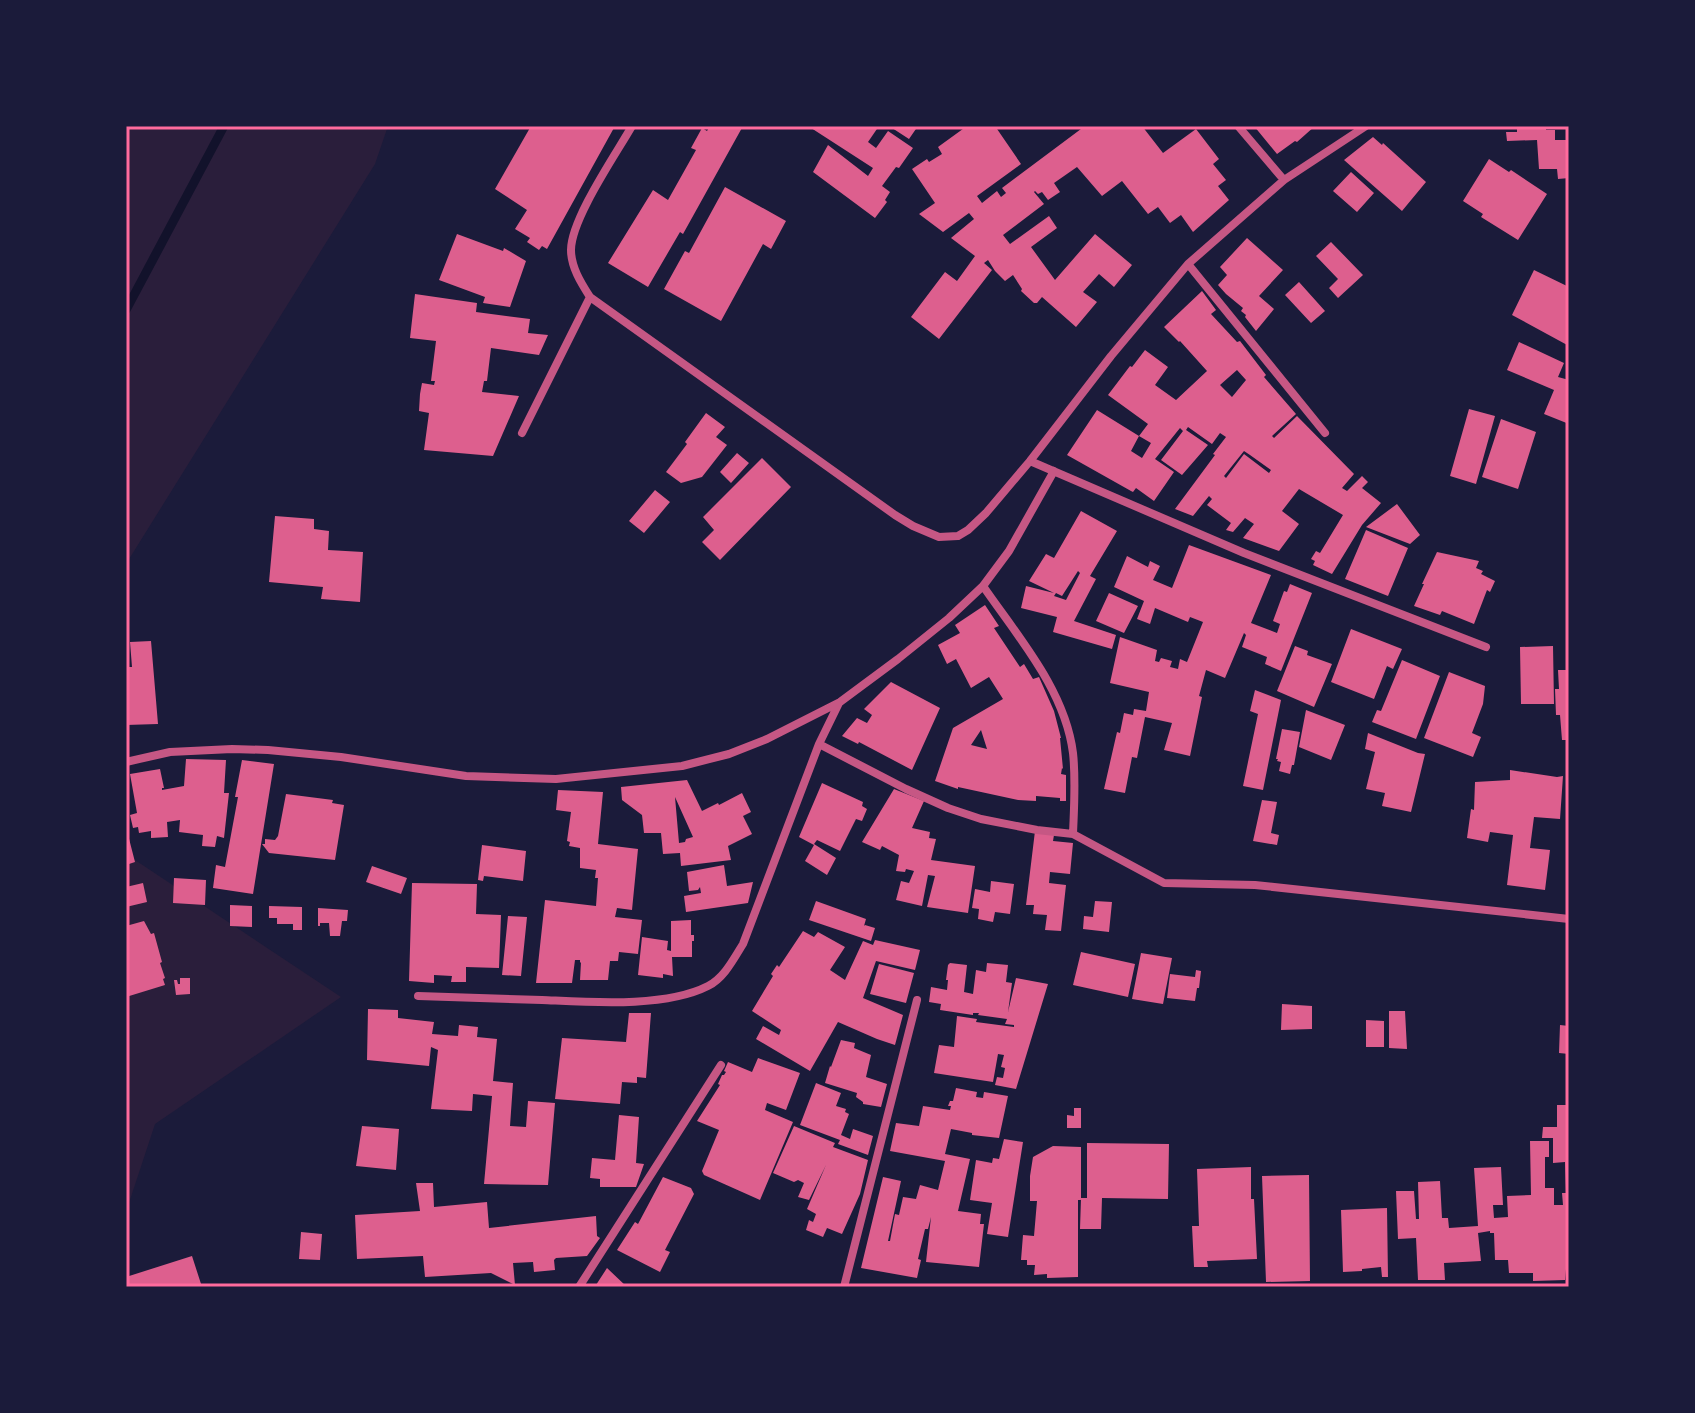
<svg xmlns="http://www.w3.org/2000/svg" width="1695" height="1413" viewBox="0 0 1695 1413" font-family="'IBM Plex Serif',serif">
<rect width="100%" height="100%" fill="#1b1b3a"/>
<path fill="#2a1e3b" d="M126 126H388L375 164 126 564Z
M126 854 341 997 155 1124 126 1212Z"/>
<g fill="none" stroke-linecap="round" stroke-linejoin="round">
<path stroke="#12122b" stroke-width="9" d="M126 310 224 126"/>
</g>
<path fill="#dd5f8e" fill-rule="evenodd" d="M531 126H615L547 249 542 246 539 250 527 242 530 238 515 229 527 210 495 189Z
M710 126H743L683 234 680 232 648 287 608 263 653 190 668 200 696 150 691 148 702 128 707 131Z
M808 126H879L868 142 876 148 888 131 913 148 899 168 896 167 882 186 890 192 885 200 887 202 875 218 813 172 828 145 868 176 873 168Z
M889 126H918L909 139Z
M967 126H995L1021 164 977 196 982 203 997 191 1001 197 1006 193 1002 188 1085 126H1142L1163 153 1196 129 1219 159 1213 164 1226 180 1218 186 1229 200 1193 232 1181 215 1170 223 1158 207 1148 214 1122 181 1102 196 1077 167 1054 183 1060 192 1048 200 1042 192 1038 194 1035 191 1034 192 1044 204 1003 235 1010 244 1049 216 1057 228 1031 247 1055 280 1095 234 1132 265 1114 287 1099 274 1083 292 1097 302 1076 327 1042 297 1037 303H1034L1021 291 1022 289 1013 275 1005 281 995 271 988 260 984 263 992 270 939 339 911 317 945 272 957 281 975 256 951 238 974 219 969 213 943 232 919 214 935 203 912 169 927 159 929 162 942 154 938 147Z
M1254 126H1315L1297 142 1295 141 1277 154Z
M1517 126H1546V130H1555V140H1569V178L1558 179 1557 169H1539L1537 140 1507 141 1506 132H1517Z
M1373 137 1382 145 1383 143 1426 182 1402 211 1344 160Z
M1489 159 1509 172 1511 170 1547 194 1518 240 1481 217 1483 214 1463 201Z
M1351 172 1374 193 1357 212 1333 191Z
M725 187 786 221 771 249 763 244 721 321 664 289 685 251 689 253Z
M457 234 503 251 504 248 526 261 510 307 483 303 485 297 439 280Z
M1247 238 1283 270 1259 296 1274 309 1256 331 1245 317 1246 315 1241 311 1243 308 1226 294 1218 285 1227 275 1220 267Z
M1331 242 1363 275 1338 298 1329 288 1338 279 1316 256Z
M1534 270 1569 287V346L1512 315Z
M1299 282 1325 311 1311 323 1285 295Z
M1202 291 1216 310 1211 314 1237 342 1240 341 1266 375 1264 377 1296 414 1272 436 1274 438 1297 416 1354 474 1342 488 1347 491 1362 476 1368 482 1362 488 1381 503 1362 525 1332 574 1313 565 1315 561 1311 559 1316 551 1320 553 1343 515 1299 489 1282 511 1299 524 1279 551 1243 538 1254 524 1245 518 1233 532 1226 530 1231 523 1207 505 1212 499 1209 496 1193 516 1175 509 1215 455 1213 454 1226 437 1220 433 1212 444 1188 427 1186 430 1208 445 1182 475 1161 460 1183 431 1180 428 1155 459 1174 472 1154 501 1136 488 1133 492 1131 491 1067 455 1097 410 1139 436 1131 451 1142 458 1151 443 1139 436 1148 424 1108 395 1130 366 1132 367 1145 350 1168 367 1155 385 1176 400 1207 371 1180 341 1179 342 1164 327ZM1237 370 1246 380 1232 397 1220 385ZM1244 451 1250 455 1271 470 1269 473 1244 454 1226 478 1224 476Z
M415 294 477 303 476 312 530 319 528 333 548 335 539 355 491 348 487 381H484L482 392 519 396 493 456 424 450 429 413 419 411 420 394 422 383 434 385 435 381H431L436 341 410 338Z
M1519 342 1564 363 1558 377 1569 380V424L1544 414 1554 390 1507 370Z
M1469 409 1495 416 1476 484 1450 476Z
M706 413 725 427 716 437 727 445 702 477 681 483 666 472 687 444 685 442Z
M1501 419 1536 432 1518 489 1482 477Z
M737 453 749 463 731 483 720 472Z
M762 458 791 487 720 560 702 542 714 530 703 517Z
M655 490 670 502 644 533 629 521Z
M1397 504 1420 535 1410 544 1366 527Z
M1081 511 1117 531 1090 576 1096 579 1074 621 1116 635 1112 649 1053 632 1057 617 1021 608 1026 586 1054 593 1029 581 1046 554 1054 558ZM1078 571 1080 573 1066 600 1054 596 1056 593 1062 596Z
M275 516 314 519V529L329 531 328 550 363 552 360 602 321 599 323 587 269 582Z
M1366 530 1408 548 1388 596 1345 579Z
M1189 545 1271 575 1251 623 1277 633 1280 624 1273 621 1284 591 1287 592 1290 584 1312 593 1281 671 1265 664 1267 657 1242 647 1246 635 1244 633 1225 678 1206 670 1199 696 1202 697 1190 756 1164 750 1172 723 1145 717 1137 758 1132 757 1125 793 1104 789 1117 732 1120 733 1124 713 1133 715 1134 709 1146 711 1149 692 1110 683 1120 637 1157 650 1155 661 1159 662 1161 658 1172 661 1170 667 1178 669 1180 659 1187 662 1203 622 1190 617 1188 622 1155 608 1150 624 1137 619 1144 601 1114 587 1127 556 1148 567 1150 561 1160 566 1153 580 1172 588Z
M1437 552 1479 561 1476 568 1483 571 1481 574 1495 581 1490 592 1487 590 1474 624 1442 611 1440 615 1414 606 1424 584H1422Z
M1109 593 1138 606 1124 633 1096 621Z
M985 605 999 626 994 628 1020 667 1024 664 1033 679 1039 677 1054 711 1061 738H1060L1063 769 1062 768 1061 774 1066 775V801H1060V798L1036 796V801L1018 800 958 787V789L935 781 953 728 1003 699 989 677 971 688 956 659 947 664 938 645 960 633 955 625ZM981 730 987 749 971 745Z
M1351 629 1402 649 1393 669 1387 666 1374 699 1331 682Z
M151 641 158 724 126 725V667H132L130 642Z
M1295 646 1308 651 1307 655 1332 664 1314 707 1277 691Z
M1553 646 1554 704H1521L1520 647Z
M1402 660 1440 676 1416 739 1372 722 1377 710 1381 711Z
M1558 670H1569V740H1562L1560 715H1556L1555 689H1559Z
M1449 672 1485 686 1483 704 1472 733 1481 737 1473 757 1424 738Z
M891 682 940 708 912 770 859 742 858 744 842 736 857 718 867 723 872 715 864 709Z
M1255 690 1281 700 1263 790 1243 786 1258 714 1250 711Z
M1306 710 1345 725 1331 760 1299 747Z
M1282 729 1300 732 1294 765H1292L1290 774 1279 771 1281 762 1277 761 1278 759H1276Z
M1368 733 1418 753 1425 754 1411 812 1382 806 1385 793 1366 789 1375 752 1365 749Z
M186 759 226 760 224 793H229L224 838 217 836 215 847 202 846 203 835 179 832 180 820 167 822 168 837 151 838V831L139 833 138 827 133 828 130 815 137 813 130 774 160 769 164 788H162V790L184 786Z
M242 760 274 764 253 894 213 888 216 865 225 867 238 797H235Z
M1510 770 1557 777 1563 776 1560 819 1534 817 1530 848 1550 850 1545 890 1507 885 1513 835 1490 832 1488 842 1467 838 1471 809 1474 810 1475 782 1510 780Z
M687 780 702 811 718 803 719 805 742 793 751 812 743 816 752 834 728 846 731 860 681 866 680 853 663 854 661 833H644L642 815 622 800 621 787ZM675 797 693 837 686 839 685 842 679 843Z
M822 783 863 802 862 806 867 809 862 821 856 819 840 851 817 840 814 844 836 858 827 875 805 861 814 845 799 837Z
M894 789 924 801 912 828 930 832 929 838 936 839 931 860 975 866 968 913 927 907 935 876 928 875 922 906 896 900 901 881 909 883 914 871 906 869 905 872 896 871 899 855 882 846 880 850 862 842Z
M558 790 603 792 598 844 638 849 632 910 617 908 615 917 642 920 638 954 619 952 618 961H610L608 980H580L581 962 580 963V960H575L572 983H536L545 900 596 906 598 878H595L596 870 580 868V848L569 846 570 842 567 841 571 812 556 810Z
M286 794 333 800 332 803 344 805 335 860 269 853 262 844H265V839L275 840 278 836Z
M1262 800 1277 802 1271 833 1279 835 1277 845 1253 841Z
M126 827 135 862 126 865Z
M1035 831 1054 835 1053 841 1073 843 1070 874 1050 872 1049 883 1066 885 1061 931 1045 930 1047 915 1033 914 1034 905H1026Z
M482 845 526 851 523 881 484 876 483 881 478 880Z
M724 865 727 886 753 882 748 903 686 912 684 896 701 893 700 887 698 890 689 891 687 872Z
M372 866 407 878 401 894 366 882Z
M174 878 206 880 205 905 173 903Z
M991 881 1014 884 1010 914 995 912 993 922 978 919 979 909 972 908 975 889 990 892Z
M143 883 147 902 126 907V887Z
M412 883 477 884 476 914 501 915 499 968 466 967V982H451L452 976 434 975V983L409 981Z
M816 901 866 919 864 926 865 925 875 928 871 941 809 920Z
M1095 901 1112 902 1109 932 1083 929 1084 916 1093 917Z
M230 905 252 906V927L230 926Z
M269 906 302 907V930H293V924H277V918H269Z
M318 908 348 910 347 921H342L340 936H330L329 923H320V926H318Z
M508 916 527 917 521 976 502 975Z
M691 920V935H694V941H692V957H672L673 976 663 974V978L638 975 642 937 668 941 667 950 671 951V921Z
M144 921 151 934 154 933 162 962 160 963 165 978 163 979 165 985 126 997V926Z
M803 931 814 937 818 932 845 947 830 970 845 980 863 941 873 945 875 940 920 950 915 970 876 961 863 998 903 1015 895 1045 877 1039 838 1022 810 1071 756 1039 763 1026 779 1035 781 1030 752 1011 773 976 771 974 777 965 779 967Z
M1081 952 1135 964 1128 997 1073 985Z
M1141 953 1172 958 1163 1004 1132 999Z
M950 963 967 965 964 992 973 994 976 970 986 972 987 963 1008 965 1006 982 1012 983 1008 1012 1016 978 1048 984 1016 1089 995 1085 997 1077 1003 1078 1005 1068 1001 1067 1004 1055 998 1054 993 1082 934 1073 939 1045 954 1047 957 1016 977 1019 976 1022 1014 1027V1025L1005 1024 1007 1019 978 1015 979 1013H973V1015L940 1010 941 1004 929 1002 931 987 947 990 948 980H946L948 965Z
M879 964 914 973 906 1003 870 994Z
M1196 970 1201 971 1199 988H1197L1195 1001 1167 998 1170 974 1195 977Z
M180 978H190V994L176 995 174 980H177L178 984H180Z
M1282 1004 1312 1006V1029L1281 1030Z
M368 1009 398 1010V1018L434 1022 432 1034 458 1036 459 1025 478 1027 477 1037 497 1039 493 1081 513 1083 510 1126 526 1127 528 1101 555 1103 548 1185 484 1184 492 1096 473 1094 472 1111 431 1109 438 1050 431 1047 429 1066 367 1060Z
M1389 1011H1405L1407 1049 1389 1048Z
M629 1013H651L646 1078 637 1077V1083L622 1082 620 1104 555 1099 562 1038 626 1042Z
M1366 1020 1384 1021V1047H1366Z
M1560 1025 1569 1026V1054L1559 1053Z
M841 1040 855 1043 854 1048 871 1055 866 1077 887 1084 881 1107 863 1104V1102L856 1097 857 1093 825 1083 830 1066 831 1067Z
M758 1058 800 1073 786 1110 767 1103 765 1110 793 1122 760 1200 704 1175 702 1171 719 1130 697 1121 720 1085 718 1084 722 1075H724L726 1072 724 1071 728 1062 752 1072Z
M816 1083 841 1093 836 1106 846 1109 845 1112 849 1114 841 1135 850 1139 853 1129 873 1136 868 1155 838 1144 840 1140 800 1125Z
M956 1088 977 1092 976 1097 983 1098 984 1092 1008 1096 999 1138 972 1135V1133L951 1129 945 1154 970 1159 958 1211 981 1214 980 1224H984L979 1267 926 1262 931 1217 928 1229H925L918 1259 921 1260 917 1278 861 1268 883 1177 901 1181 888 1241H890L895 1214 899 1215 903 1197 916 1199 920 1185 938 1190 945 1161 890 1151 896 1123 919 1126 923 1106 950 1110 951 1106H948L950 1101H953Z
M1557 1105H1569V1191H1566L1565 1162 1553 1163V1138H1542L1543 1127H1557Z
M1074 1108H1081V1128H1067V1115L1074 1116Z
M619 1115 639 1117 636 1163 644 1164 636 1187H600V1179L590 1178 592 1158 615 1160Z
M362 1126 399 1129 396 1170 356 1166Z
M794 1126 835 1143 833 1147 868 1160 860 1194 842 1234 827 1228 823 1237 806 1230 809 1220 813 1222 816 1214 807 1209 826 1165 809 1200 798 1197 804 1183 798 1180 794 1182 773 1173Z
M1004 1139 1023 1142 1008 1237 987 1234 992 1203 970 1200 976 1160 992 1163 993 1158 999 1159Z
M1530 1141H1549V1157H1545V1188H1554V1205H1563L1562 1193H1569V1269H1566L1565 1280 1533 1281V1273H1509L1508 1260H1495L1494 1233H1490V1231L1478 1233 1481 1261 1444 1263 1445 1280H1418L1416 1238 1398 1239 1396 1191H1414L1416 1219H1419L1418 1182 1440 1181 1442 1218H1448L1449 1228 1478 1226 1474 1168 1501 1167 1503 1205H1493L1494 1218 1508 1217 1507 1196 1531 1195Z
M1087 1143 1169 1144 1168 1199 1102 1198 1101 1229H1080L1081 1198H1087Z
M1053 1146 1081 1147V1200H1078V1277L1047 1278V1274L1034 1275 1035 1265H1027V1260H1021L1023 1235 1034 1236 1037 1201H1030V1176L1033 1157Z
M1251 1167V1199H1254L1257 1259 1207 1261 1208 1267H1194L1192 1226H1199L1197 1169Z
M1309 1175 1310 1281 1266 1282 1262 1176Z
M663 1177 691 1188 694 1194 665 1250 670 1252 660 1272 617 1250 635 1222 638 1224Z
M416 1183H433L434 1207 487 1202 489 1228 596 1216 597 1236 600 1238 587 1256 556 1258 554 1260 555 1270 534 1272 533 1262 513 1263 515 1285 491 1273 425 1277 423 1256 357 1259 355 1215 420 1211Z
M1387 1208 1388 1277H1382L1381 1267 1362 1269V1271L1343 1272 1341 1210Z
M301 1232 322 1234 320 1260 299 1259Z
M192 1256 202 1287H126V1277Z
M607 1268 627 1287H598L596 1285Z"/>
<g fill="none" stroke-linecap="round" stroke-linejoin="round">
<path stroke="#c65784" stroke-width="8" d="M632 126C616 154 571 219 571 250 571 267 581 283 590 297L895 515 913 526 939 537 958 536 968 530 986 513 1030 461 1111 356 1188 264 1284 180 1366 126
M1238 126 1284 180
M1188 264 1325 433
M522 433 590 297
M1030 461 1244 553 1486 647
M983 586C1018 637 1065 690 1073 753 1076 780 1074 807 1073 834
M819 744 906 789 948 808 981 819 1037 830 1073 834 1164 883 1255 885 1569 919
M126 762 170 752 232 749 268 750 341 757 466 776 556 779 682 766 729 754 767 739 840 702 898 659 949 618 983 586 1009 551 1054 471
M418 996C460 997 501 999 542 1000 589 1002 665 1008 708 986 724 978 733 960 743 944L819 744 839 703
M579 1287 721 1065
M844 1287 917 1000"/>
</g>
<rect width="1695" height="1413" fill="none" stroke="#1b1b3a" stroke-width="256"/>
<rect x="128" y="128" width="1439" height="1157" fill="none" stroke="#ff6b9d" stroke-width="3"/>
</svg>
